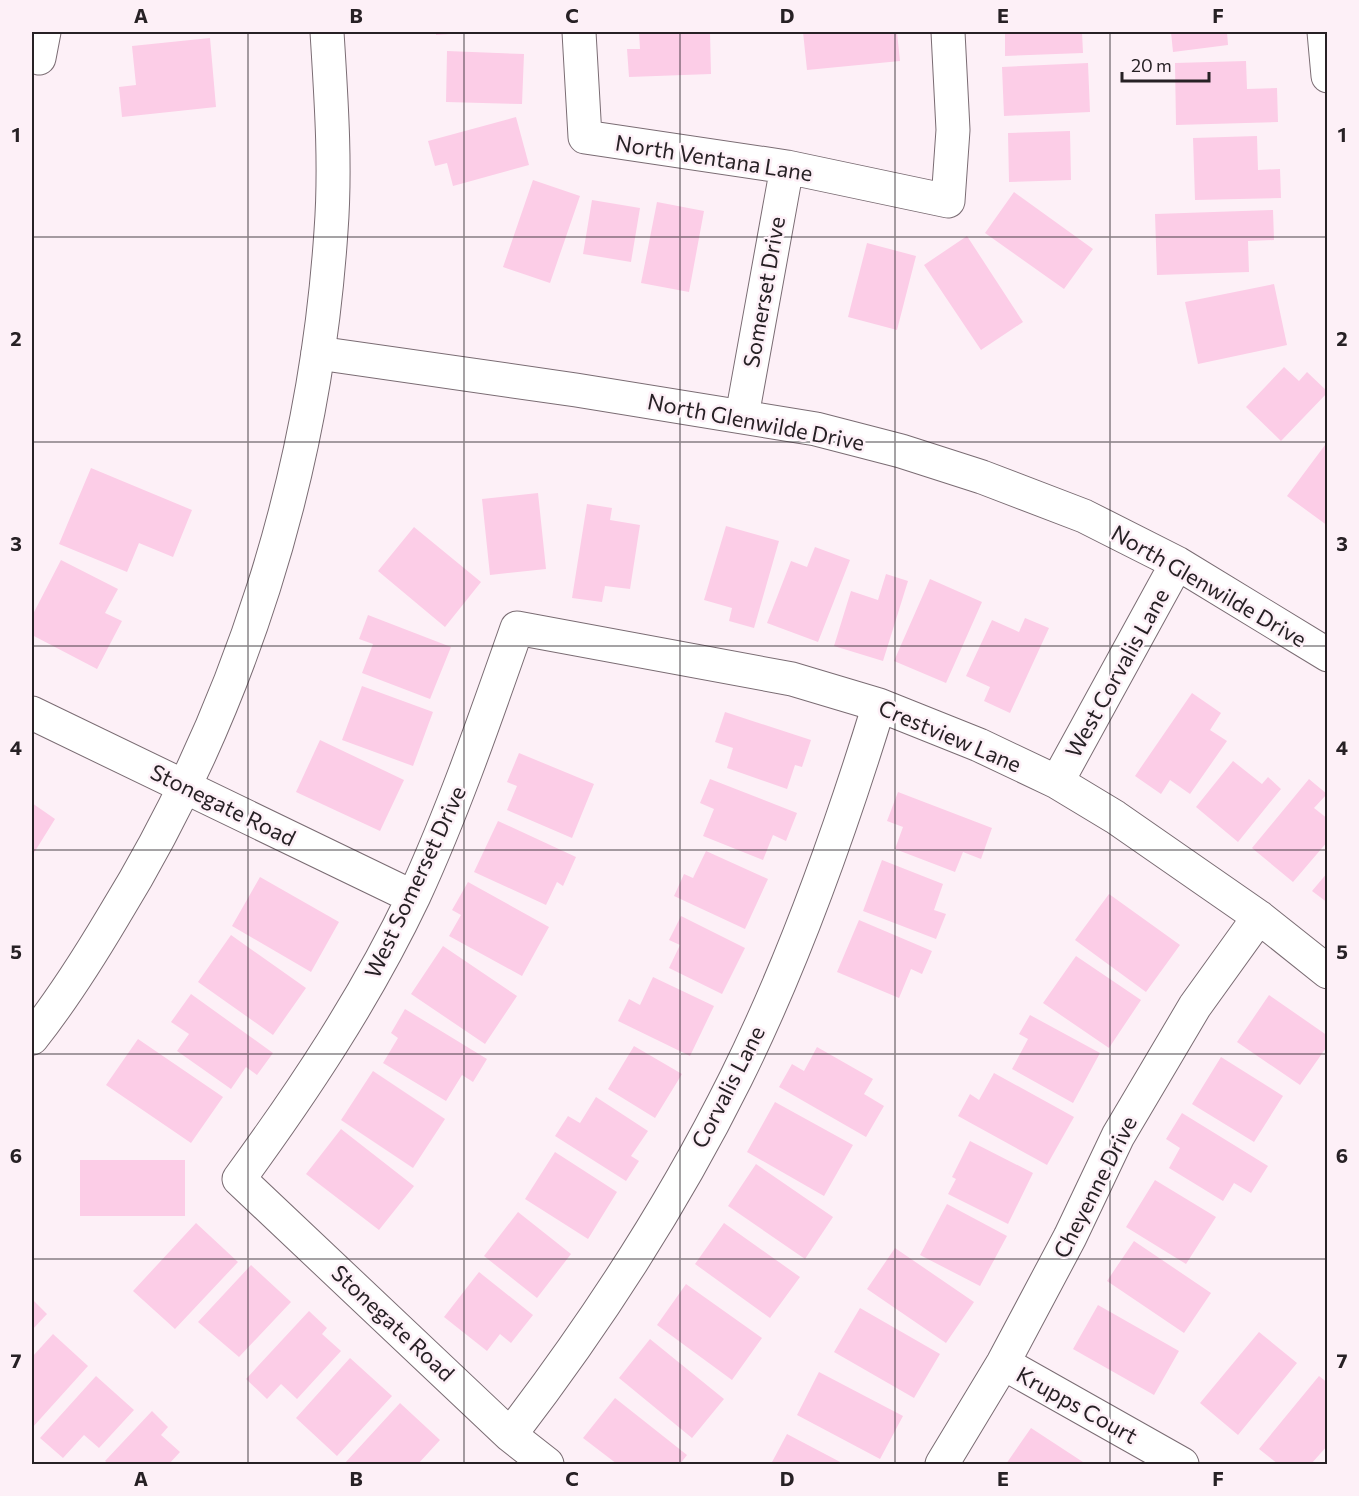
<svg xmlns="http://www.w3.org/2000/svg" width="1359" height="1496" viewBox="0 0 1359 1496" font-family="Commissioner,sans-serif">
<rect width="100%" height="100%" fill="#fdf0f7"/>
<path fill="#fccde7" d="M436 32H463V33L436 35Z
M639 32H710L711 74 629 77 627 49H640Z
M803 32H897L900 61 807 70Z
M1005 32H1082L1083 53 1005 56Z
M1171 32H1227L1228 45 1173 52Z
M210 38 216 107 122 117 119 87 136 85 132 46Z
M447 51 524 54 522 104 446 102Z
M1246 61 1247 89 1277 88 1278 122 1176 125 1175 63Z
M1088 63 1090 112 1004 116 1002 67Z
M516 117 529 165 453 186 447 163 435 166 428 141Z
M1070 131 1071 180 1009 182 1008 133Z
M1257 136 1258 170 1280 169 1281 198 1195 200 1193 138Z
M533 180 580 196 550 283 503 267Z
M1014 192 1093 249 1064 289 985 233Z
M592 200 640 208 631 262 583 254Z
M657 202 704 211 689 292 641 283Z
M1273 210 1274 240 1248 241 1249 272 1157 275 1155 214Z
M967 236 1023 322 981 350 924 265Z
M867 243 916 256 897 330 848 317Z
M1274 284 1287 345 1198 364 1185 302Z
M1284 367 1299 381 1307 372 1328 392 1281 441 1246 407Z
M1328 441V526L1287 496Z
M91 468 192 510 173 557 139 543 127 572 59 544Z
M538 493 546 569 490 575 482 499Z
M587 504 612 508 610 520 640 525 630 589 605 586 602 602 572 598Z
M726 526 779 541 754 628 729 621 732 608 704 600Z
M414 527 481 582 445 627 378 571Z
M815 547 850 560 818 642 767 623 791 561 807 567Z
M61 560 118 589 105 613 122 621 97 669 32 635V616Z
M886 574 908 581 883 661 834 646 851 591 878 600Z
M930 579 982 602 946 683 894 661Z
M368 615 451 647 430 699 362 673 373 644 359 639Z
M1025 618 1049 628 1010 713 984 701 990 687 966 676 992 620 1019 632Z
M362 686 433 712 413 766 342 740Z
M1192 693 1221 713 1210 730 1227 741 1190 794 1170 780 1161 794 1135 776Z
M725 712 811 740 802 767 795 765 787 789 727 768 733 748 715 742Z
M320 740 404 780 380 831 296 792Z
M519 753 594 784 572 838 507 810 517 786 507 782Z
M1233 761 1262 784 1268 777 1281 789 1238 842 1196 807Z
M710 779 797 813 786 841 773 835 763 860 703 836 714 809 700 803Z
M1309 779 1327 794 1314 808 1328 819V841L1293 882 1252 848Z
M898 792 992 828 981 859 963 852 955 872 895 849 903 827 887 821Z
M32 803 55 819 32 856Z
M498 821 576 857 563 886 557 882 546 905 474 872Z
M706 851 768 879 745 929 674 896 684 874 693 878Z
M882 860 943 884 934 910 946 914 936 939 863 911Z
M1328 872V903L1312 891Z
M260 877 339 922 311 972 232 926Z
M468 882 549 927 522 976 449 936 461 915 452 910Z
M1109 894 1180 945 1146 992 1075 940Z
M681 916 745 948 722 994 669 968 680 945 669 940Z
M859 920 932 951 922 974 911 969 899 998 837 972Z
M231 935 306 988 273 1035 198 982Z
M443 946 517 996 485 1044 411 994Z
M1076 956 1141 1000 1109 1048 1043 1003Z
M653 977 714 1006 690 1056 618 1021 629 999 640 1005Z
M191 994 273 1053 257 1075 246 1067 231 1089 177 1051 189 1034 171 1022Z
M1269 995 1328 1036V1045L1300 1085 1237 1042Z
M405 1009 487 1059 473 1082 462 1075 446 1101 383 1063 398 1038 391 1033Z
M1030 1015 1100 1053 1073 1103 1012 1069 1028 1039 1019 1034Z
M138 1039 223 1097 191 1143 106 1085Z
M634 1046 682 1074 655 1118 608 1089Z
M817 1047 873 1079 864 1094 884 1106 866 1137 779 1087 792 1064 804 1071Z
M1221 1057 1283 1096 1254 1142 1192 1104Z
M373 1071 445 1119 413 1168 341 1120Z
M994 1073 1074 1117 1047 1165 958 1116 970 1094 979 1100Z
M596 1097 648 1131 631 1156 639 1161 626 1181 555 1136 568 1116 580 1123Z
M775 1102 853 1145 824 1196 747 1152Z
M1182 1113 1268 1166 1251 1193 1234 1183 1223 1201 1169 1168 1180 1148 1166 1139Z
M341 1129 414 1186 379 1230 306 1174Z
M970 1141 1033 1173 1008 1224 948 1194 956 1179 952 1177Z
M555 1152 617 1192 588 1239 525 1199Z
M80 1160H185V1216H80Z
M756 1164 833 1217 805 1259 728 1206Z
M1155 1180 1216 1217 1186 1264 1126 1227Z
M947 1204 1007 1236 980 1286 920 1255Z
M518 1212 571 1254 537 1298 484 1256Z
M196 1223 238 1262 175 1329 133 1291Z
M724 1223 800 1277 770 1318 695 1264Z
M1134 1241 1211 1293 1184 1333 1107 1281Z
M895 1248 974 1302 946 1343 867 1289Z
M251 1265 291 1302 239 1357 198 1322Z
M479 1272 533 1315 511 1343 500 1334 487 1351 444 1317Z
M686 1284 762 1338 732 1380 657 1325Z
M32 1299 47 1314 32 1330Z
M1098 1305 1179 1351 1154 1395 1073 1349Z
M860 1308 940 1354 914 1398 834 1352Z
M309 1311 327 1328 322 1334 341 1351 297 1399 281 1384 267 1399 246 1379Z
M1259 1332 1297 1363 1238 1435 1200 1403Z
M53 1334 88 1366 32 1428V1357Z
M650 1339 724 1399 692 1438 619 1378Z
M350 1358 392 1396 337 1456 296 1418Z
M819 1372 903 1416 880 1459 797 1415Z
M96 1376 134 1410 99 1448 84 1435 63 1458 40 1438Z
M1319 1376 1328 1383V1445L1311 1464H1278L1259 1449Z
M615 1398 687 1455 680 1464H617L583 1438Z
M400 1403 440 1440 418 1464H344Z
M152 1411 168 1427 161 1435 180 1452 169 1464H109L105 1461Z
M1031 1428 1086 1464H1006Z
M787 1434 844 1464H771Z"/>
<g fill="none" stroke-linecap="round" stroke-linejoin="round">
<defs>
<path id="street" d="M579 32 585 137 787 167 948 201 953 130 948 32
M1324 32 1328 76
M39 58 44 32
M318 353 576 390 816 429 901 451 982 477 1084 516 1177 563 1328 655
M742 416 787 167
M32 713 413 897
M1057 782 1177 563
M1003 1363 1182 1464
M510 1435C596 1323 673 1205 736 1078 795 959 840 832 879 705
M547 1464 510 1435 239 1179C304 1090 366 997 414 896 454 809 485 719 517 628L792 679 879 705 979 745 1057 782 1115 817 1259 917 1328 972
M942 1464 1003 1363 1070 1237 1118 1136 1195 1006 1259 917"/>
<path id="secondary" d="M32 1038C62 1000 88 959 113 917 240 711 315 473 331 231 336 165 331 97 327 32"/>
</defs>
<use href="#street" stroke="#7a6c73" stroke-width="35"/>
<use href="#secondary" stroke="#7a6c73" stroke-width="35"/>
<use href="#street" stroke="#fff" stroke-width="33"/>
<use href="#secondary" stroke="#fff" stroke-width="33"/>
</g>
<path fill="none" stroke="#272125" stroke-width="1.5" stroke-opacity="0.55" d="M248 32V1464M464 32V1464M680 32V1464M895 32V1464M1110 32V1464M32 237H1328M32 442H1328M32 646H1328M32 850H1328M32 1054H1328M32 1259H1328"/>
<g text-anchor="middle" stroke-width="5" stroke-linejoin="round" paint-order="stroke">
<g font-size="22" fill="#272125" stroke="#fdf0f7">
<text transform="translate(714 158) rotate(9)" y="8">North Ventana Lane</text>
<text transform="translate(764 292) rotate(-80)" y="8">Somerset Drive</text>
<text transform="translate(756 422) rotate(11)" y="8">North Glenwilde Drive</text>
<text transform="translate(1209 586) rotate(30)" y="8">North Glenwilde Drive</text>
<text transform="translate(1117 673) rotate(-61)" y="8">West Corvalis Lane</text>
<text transform="translate(950 736) rotate(23)" y="8">Crestview Lane</text>
<text transform="translate(223 805) rotate(26)" y="8">Stonegate Road</text>
<text transform="translate(415 882) rotate(-65)" y="8">West Somerset Drive</text>
<text transform="translate(728 1087) rotate(-63)" y="8">Corvalis Lane</text>
<text transform="translate(1095 1187) rotate(-63)" y="8">Cheyenne Drive</text>
<text transform="translate(393 1323) rotate(43)" y="8">Stonegate Road</text>
<text transform="translate(1077 1405) rotate(29)" y="8">Krupps Court</text>
</g>
</g>
<rect width="1359" height="1496" fill="none" stroke="#fdf0f7" stroke-width="66"/>
<path d="M1122 72v9h87v-9" fill="none" stroke="#272125" stroke-width="3"/>
<text x="1131" y="72" font-size="18" fill="#272125" stroke="#fdf0f7" stroke-width="4.5" paint-order="stroke">20 m</text>
<rect x="33" y="33" width="1293" height="1430" fill="none" stroke="#272125" stroke-width="2"/>
<g font-size="20" text-anchor="middle" font-weight="bold" fill="#272125">
<text x="141" y="23">A</text>
<text x="356" y="23">B</text>
<text x="572" y="23">C</text>
<text x="787" y="23">D</text>
<text x="1003" y="23">E</text>
<text x="1218" y="23">F</text>
<text x="16" y="142">1</text>
<text x="1342" y="142">1</text>
<text x="16" y="346">2</text>
<text x="1342" y="346">2</text>
<text x="16" y="551">3</text>
<text x="1342" y="551">3</text>
<text x="16" y="755">4</text>
<text x="1342" y="755">4</text>
<text x="16" y="959">5</text>
<text x="1342" y="959">5</text>
<text x="16" y="1163">6</text>
<text x="1342" y="1163">6</text>
<text x="16" y="1368">7</text>
<text x="1342" y="1368">7</text>
<text x="141" y="1486">A</text>
<text x="356" y="1486">B</text>
<text x="572" y="1486">C</text>
<text x="787" y="1486">D</text>
<text x="1003" y="1486">E</text>
<text x="1218" y="1486">F</text>
</g>
</svg>
